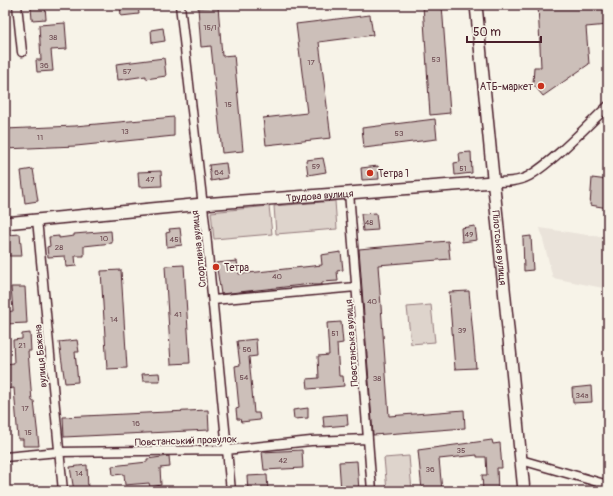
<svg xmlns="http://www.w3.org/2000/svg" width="613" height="496" viewBox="0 0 613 496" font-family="Pangolin,sans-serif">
<rect width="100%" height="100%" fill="#f7f3e8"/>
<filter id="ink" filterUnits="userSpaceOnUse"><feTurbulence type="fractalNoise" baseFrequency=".025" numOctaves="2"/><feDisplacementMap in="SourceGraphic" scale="8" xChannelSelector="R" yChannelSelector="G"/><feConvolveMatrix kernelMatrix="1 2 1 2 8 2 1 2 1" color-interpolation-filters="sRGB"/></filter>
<g filter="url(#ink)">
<path fill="#eae3da" d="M540 228 608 238V289L553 278Z"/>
<path fill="#ded4cc" stroke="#947a7c" d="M335 201 337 229 276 234 274 206Z
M269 206 272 234 214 239 211 212Z
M431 305 435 342 411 344 407 307Z
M409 456 412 491H387L384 458Z"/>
<path fill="#ccbfb9" stroke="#4a1f2b" d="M120 5H138L139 14 121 16Z
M423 5H442L450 113 430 115Z
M538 5H608V25L586 27 589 64 543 96 533 84 534 67H541Z
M45 6 46 19 32 20 31 7Z
M218 6 222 56 234 55 243 151 222 153 211 46 201 47 198 8Z
M370 15 373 35 319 42 331 138 266 145 263 118 307 113 296 24Z
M65 23 67 49 51 50 53 71 37 72 36 60H41L39 25Z
M163 28 165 41 152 43 151 30Z
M164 58 166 76 146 79V76L118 80 116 64Z
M174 117V136L76 146 5 149V129L75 126Z
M435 119 437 139 364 148 362 128Z
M471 152 472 173 455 175 454 163 460 162 459 153Z
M323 158 326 172 308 175 306 160Z
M226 163 228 178 211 181 209 165Z
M378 166 379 179 362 180 361 168Z
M33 169 38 201 25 203 21 171Z
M161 171 162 186 139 187 138 172Z
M592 178 608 180V208L590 205Z
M376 213 378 230 363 231 361 214Z
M475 226 477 240 462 242 461 228Z
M180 228 182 245 167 247 166 233 170 232 169 229Z
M111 231 112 243 84 246V256H75L76 266 66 267 65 256 48 257 47 247 50 246 49 237 59 236V238L74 236V234Z
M20 234 22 256H9L8 235Z
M531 236 533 270 524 271 523 237Z
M448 241 450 259 378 265 389 416 464 410 465 428 373 435 359 249Z
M341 252 343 270 337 271 338 281 322 282V285H313L312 284 221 294 216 263 237 261 239 274 322 265 321 255Z
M184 265 190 363 171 364 165 266Z
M121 270 127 368 107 369 101 271Z
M11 287H25L27 323 5 324V312L13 311Z
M469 291 476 368 455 369 449 292Z
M341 322 343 343 337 344 339 376H343L344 386 308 389 307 379 319 378 318 356 329 355 327 323Z
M30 333 31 351H28L32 401H34L39 446H23V439H18L14 388 5 389V364L14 363 13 340 22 339V334Z
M256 339 257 356 249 357 254 413H259L260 420 241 422 240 419H237L236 409 239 408 235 366 240 365 237 341Z
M77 340 79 352H75L78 382 65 383 59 342Z
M159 373 160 381H143L142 374Z
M591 386 592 402 573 403 572 388Z
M308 408V418L294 419 293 410Z
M208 410 209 430 64 437 63 417Z
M347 414 348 425 324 427 323 416Z
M492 440 493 444 500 443 502 468H497L498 491H483L482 475H487L486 457H477V455L439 459 442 491 422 490 418 450Z
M302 450 303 468 264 470 262 452Z
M169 456 170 467 160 468 161 485 150 487 149 483 125 485 124 474 113 475 112 466 147 462V459Z
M357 461 359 491H341L339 462Z
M87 465 88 491H74L70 467Z
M267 475 268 491H248L247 476Z"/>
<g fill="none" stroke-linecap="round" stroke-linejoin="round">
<defs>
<path id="street" d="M17 5 22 52
M180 5 206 233 231 491
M493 182C505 182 518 182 529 176 554 161 586 127 608 106
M349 192 372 491
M37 219 63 491
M213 300 356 287
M5 457 58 452 226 450 311 441 368 439
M521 460 608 485"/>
<g id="secondary">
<path id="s1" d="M476 5 524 491"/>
<path id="s2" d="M5 223 203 204 493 182"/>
</g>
</defs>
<use href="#street" stroke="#4a1f2b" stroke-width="11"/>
<use href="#secondary" stroke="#4a1f2b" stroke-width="14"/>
<use href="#street" stroke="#f7f3e8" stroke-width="8"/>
<use href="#secondary" stroke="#f7f3e8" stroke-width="11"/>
</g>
</g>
<g fill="#c8321e" stroke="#f7f3e8" stroke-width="1.5">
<circle cx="541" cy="86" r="4"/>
<circle cx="370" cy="173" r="4"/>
<circle cx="216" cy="267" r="4"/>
</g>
<g text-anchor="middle" stroke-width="3.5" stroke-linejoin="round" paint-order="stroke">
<g font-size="8" fill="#6a474e">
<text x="210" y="30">15/1</text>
<text x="53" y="40">38</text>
<text x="436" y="62">53</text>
<text x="311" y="65">17</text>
<text x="44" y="68">36</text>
<text x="127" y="74">57</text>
<text x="228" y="107">15</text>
<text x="125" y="134">13</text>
<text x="399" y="136">53</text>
<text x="40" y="140">11</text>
<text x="316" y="169">59</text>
<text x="463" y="171">51</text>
<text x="219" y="175">64</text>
<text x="150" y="182">47</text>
<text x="369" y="225">48</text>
<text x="469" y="237">49</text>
<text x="104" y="241">10</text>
<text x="174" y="242">45</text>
<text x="59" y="250">28</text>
<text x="277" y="279">40</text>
<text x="372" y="304">40</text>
<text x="178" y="317">41</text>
<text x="114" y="322">14</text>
<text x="462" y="333">39</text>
<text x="335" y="336">51</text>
<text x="22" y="348">21</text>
<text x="247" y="352">56</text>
<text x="244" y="380">54</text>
<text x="377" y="381">38</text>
<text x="582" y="398">34а</text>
<text x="25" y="411">17</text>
<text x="136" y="426">16</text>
<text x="28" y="435">15</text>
<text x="461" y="453">35</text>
<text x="283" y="463">42</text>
<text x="430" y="472">36</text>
<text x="79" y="476">14</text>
</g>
<g font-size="10" fill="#4a1f2b" stroke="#f7f3e8" text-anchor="start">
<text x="533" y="90" text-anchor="end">АТБ-маркет</text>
<text x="378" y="177">Тетра 1</text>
<text x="224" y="271">Тетра</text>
</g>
<g font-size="10" fill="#4a1f2b" stroke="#f7f3e8">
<text dy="4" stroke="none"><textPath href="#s2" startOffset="316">Трудова вулиця</textPath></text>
<text dy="4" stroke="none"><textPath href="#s1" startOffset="244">Пілотська вулиця</textPath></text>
<text transform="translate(198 249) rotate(-96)" y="4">Спортивна вулиця</text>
<text transform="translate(351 343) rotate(-94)" y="4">Повстанська вулиця</text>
<text transform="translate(40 356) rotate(-95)" y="4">вулиця Бажана</text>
<text transform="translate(186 440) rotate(-2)" y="4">Повстанський провулок</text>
</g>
</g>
<rect width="613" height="496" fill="none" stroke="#f7f3e8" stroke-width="20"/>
<rect x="10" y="10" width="593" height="476" fill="none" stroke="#4a1f2b" stroke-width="1.5" filter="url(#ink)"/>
<path d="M467 36v6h74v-6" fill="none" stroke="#4a1f2b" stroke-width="2"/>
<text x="473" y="36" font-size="12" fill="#4a1f2b" stroke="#f7f3e8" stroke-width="3" paint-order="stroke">50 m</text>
</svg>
